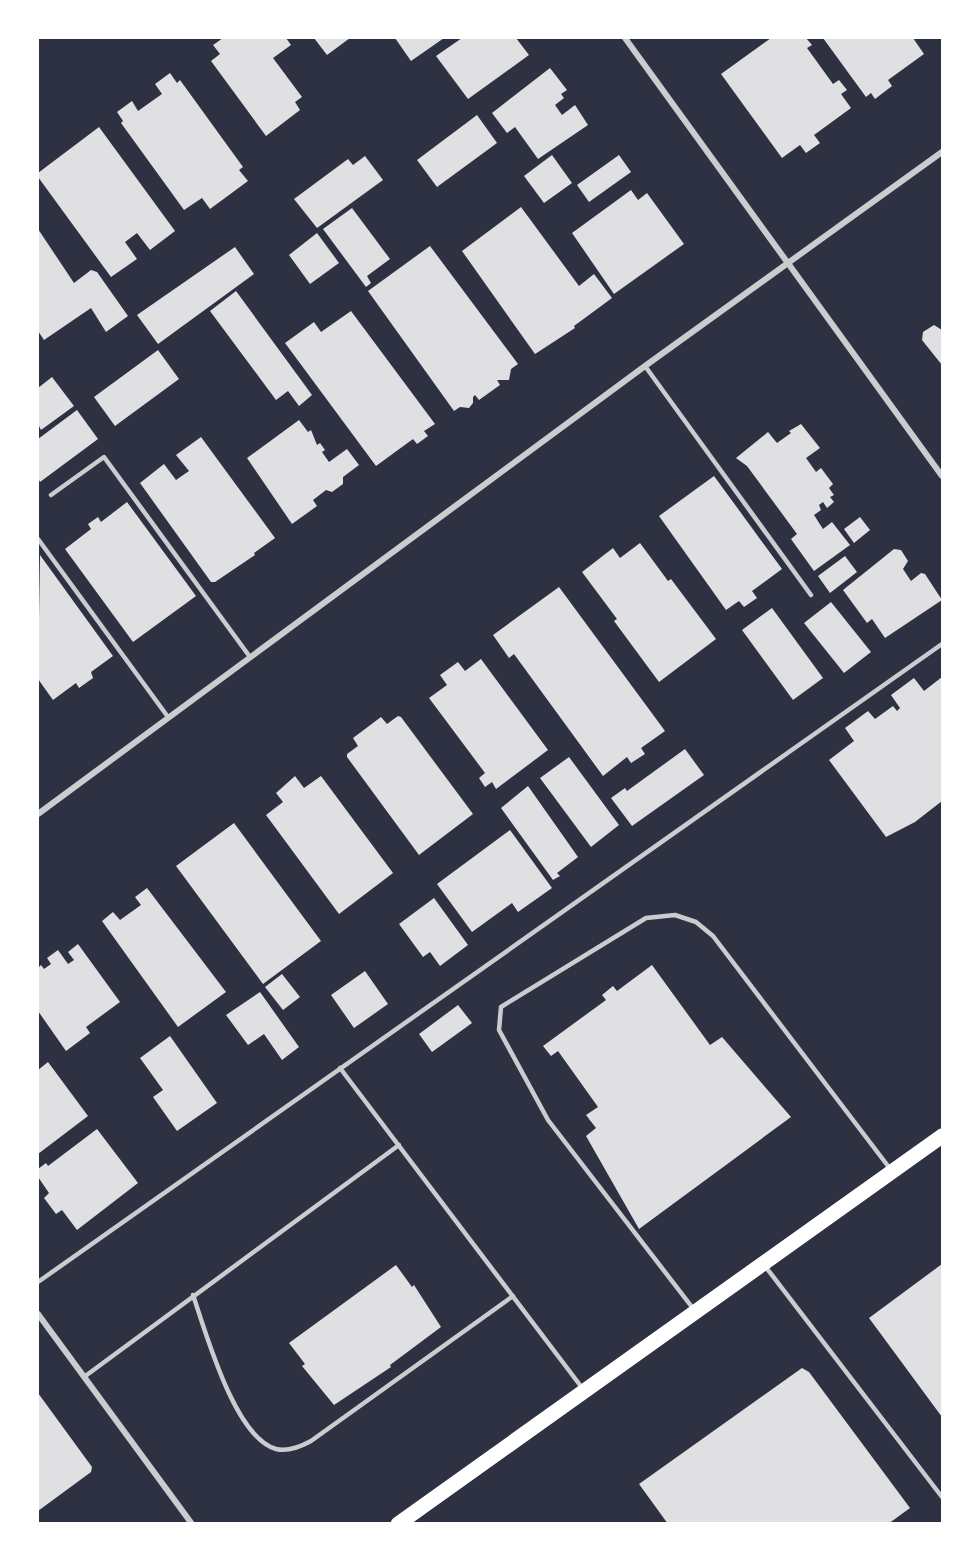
<svg xmlns="http://www.w3.org/2000/svg" width="980" height="1561" viewBox="0 0 980 1561" font-family="Cabin,sans-serif">
<rect width="100%" height="100%" fill="#2d3142"/>
<path fill="#e0e0e3" d="M223 38H286L291 45 273 58 302 97 295 102 300 110 266 136 211 61 220 54 213 45Z
M314 38H350L327 55Z
M395 38H444L411 61Z
M462 38H516L529 55 468 99 436 56Z
M771 38H806L812 45 807 48 833 84 839 80 847 90 841 94 851 108 814 135 820 143 806 153 800 145 782 158 721 74Z
M823 38H913L924 54 888 80 892 86 875 99 871 93 866 97Z
M550 68 567 90 561 94 564 98 555 105 562 115 575 105 588 125 538 159 515 127 507 133 492 113Z
M170 73 177 83 180 80 243 167 239 170 248 181 210 209 202 198 184 210 121 123 123 121 117 112 132 101 138 111 162 94 155 84Z
M477 115 497 143 437 187 417 160Z
M99 127 175 231 150 250 137 233 125 242 137 259 111 277 38 177V173Z
M552 155 572 183 544 203 524 176Z
M619 155 631 172 589 202 577 185Z
M365 156 383 180 317 228 294 199 348 159 353 165Z
M631 190 638 200 647 193 684 244 614 294 572 233Z
M521 207 579 286 594 274 612 298 574 326 575 328 535 354 462 251Z
M352 208 390 259 367 276 371 283 366 287 323 229Z
M38 229 74 283 91 270 97 272 128 316 106 332 91 308 44 340 38 331Z
M317 233 339 263 310 284 289 255Z
M430 246 518 364 511 369 509 380H497L500 385 479 400 475 395 473 397V403L469 408 460 407 454 411 368 291Z
M235 247 254 274 158 344 137 315Z
M236 291 312 395 299 406 288 391 276 400 210 311Z
M351 311 435 424 424 431 428 436 417 444 413 439 376 466 285 343 314 322 321 332Z
M934 325 942 330V365L922 340 923 332Z
M158 350 179 379 115 426 94 397Z
M52 377 74 406 41 430 38 424V388Z
M77 410 98 439 40 482 38 478V439Z
M299 420 308 432 311 430 317 445 320 443 325 450 322 452 329 462 347 449 359 465 343 477V484L332 492 326 490 313 500 317 506 292 524 247 458Z
M801 424 820 448 806 458 816 472 821 468 833 484 829 488 834 495 830 497 834 502 827 508 823 502 819 505 821 510 814 515 823 529 832 522 850 545 814 571 791 539 797 534 747 466 736 458 768 432 777 443 791 433 789 431Z
M201 437 275 538 254 553 255 555 215 582H211L140 483 164 464 176 480 189 471 176 455Z
M714 476 782 569 752 591 757 598 744 607 739 601 726 610 659 516Z
M127 502 196 596 133 642 65 549 91 529 88 524 98 517 101 522Z
M860 517 870 530 854 543 844 529Z
M640 543 668 581 671 579 716 639 659 682 614 621 617 619 582 572 613 548 620 558Z
M894 549 901 550 908 561 903 569 911 581 921 573 925 574 942 600 885 638 872 619 867 623 843 590Z
M40 555 113 656 91 672 93 678 79 688 76 683 53 700 38 679Z
M845 556 857 572 830 593 818 576Z
M559 587 665 731 641 748 645 754 631 763 627 757 603 776 514 654 509 658 493 635Z
M831 602 871 652 844 673 804 623Z
M772 608 823 678 793 700 742 630Z
M481 659 548 750 496 789 492 782 485 787 479 778 485 773 429 698 447 685 440 675 458 662 465 671Z
M942 677V801L915 822 886 837 829 760 854 741 845 728 868 711 875 719 893 706 897 711 900 708 891 695 914 678 924 691Z
M398 716 401 717 473 814 419 855 347 757V754L358 746 353 738 381 717 387 724Z
M685 749 704 775 632 826 611 798 625 788 627 791Z
M569 757 619 825 591 847 540 778Z
M295 776 304 788 321 776 393 873 339 914 266 815 283 802 276 793Z
M528 786 578 857 557 873 560 876 553 880 501 808Z
M234 823 321 941 263 984 176 866Z
M510 830 552 888 518 912 512 903 472 932 437 884Z
M147 888 226 992 178 1027 102 921 113 912 120 920 141 905 135 897Z
M434 898 468 945 440 966 430 952 423 957 399 924Z
M78 944 120 1002 86 1027 90 1033 66 1051 38 1011V968L41 965 44 969 51 964 47 958 58 950 68 964 74 960 68 952Z
M652 965 710 1045 722 1037 791 1117 639 1229 586 1136 596 1128 586 1115 598 1107 558 1051 551 1056 543 1046 606 1000 602 995 613 986 617 991Z
M365 971 388 1004 354 1028 331 995Z
M282 974 300 997 283 1010 265 987Z
M260 992 299 1047 282 1060 264 1034 248 1045 226 1015Z
M458 1005 472 1023 432 1052 419 1034Z
M170 1036 217 1103 177 1131 153 1097 163 1090 140 1058Z
M48 1062 88 1116 38 1154V1070Z
M97 1129 138 1183 77 1230 62 1210 56 1214 44 1198 49 1193 38 1177V1169L46 1163 48 1166Z
M942 1264V1417L869 1318Z
M396 1265 412 1287 414 1285 441 1327 390 1365 391 1367 334 1405 302 1366 305 1364 289 1343Z
M802 1368 809 1372 910 1508 888 1524H668L639 1484Z
M38 1393 92 1467 91 1472 38 1511Z"/>
<g fill="none" stroke-linecap="round" stroke-linejoin="round">
<path stroke="#caccd0" stroke-width="4.5" d="M645 366 811 595
M51 495 104 457 250 657
M38 539 168 717
M340 1068 583 1389
M765 1266 942 1497
M38 1282 942 644
M193 1295C206 1333 235 1438 276 1449 288 1452 300 1447 311 1441L513 1296
M695 1311 548 1120 499 1030 501 1007 646 918 675 915 696 922 713 936 891 1170
M84 1377 399 1145"/>
<path stroke="#caccd0" stroke-width="6" d="M625 38 942 476
M38 814 645 366 942 152
M38 1314 192 1524"/>
<path stroke="#fff" stroke-width="15" d="M398 1524 942 1136"/>
</g>
<rect width="980" height="1561" fill="none" stroke="#ffffff" stroke-width="78"/>
</svg>
